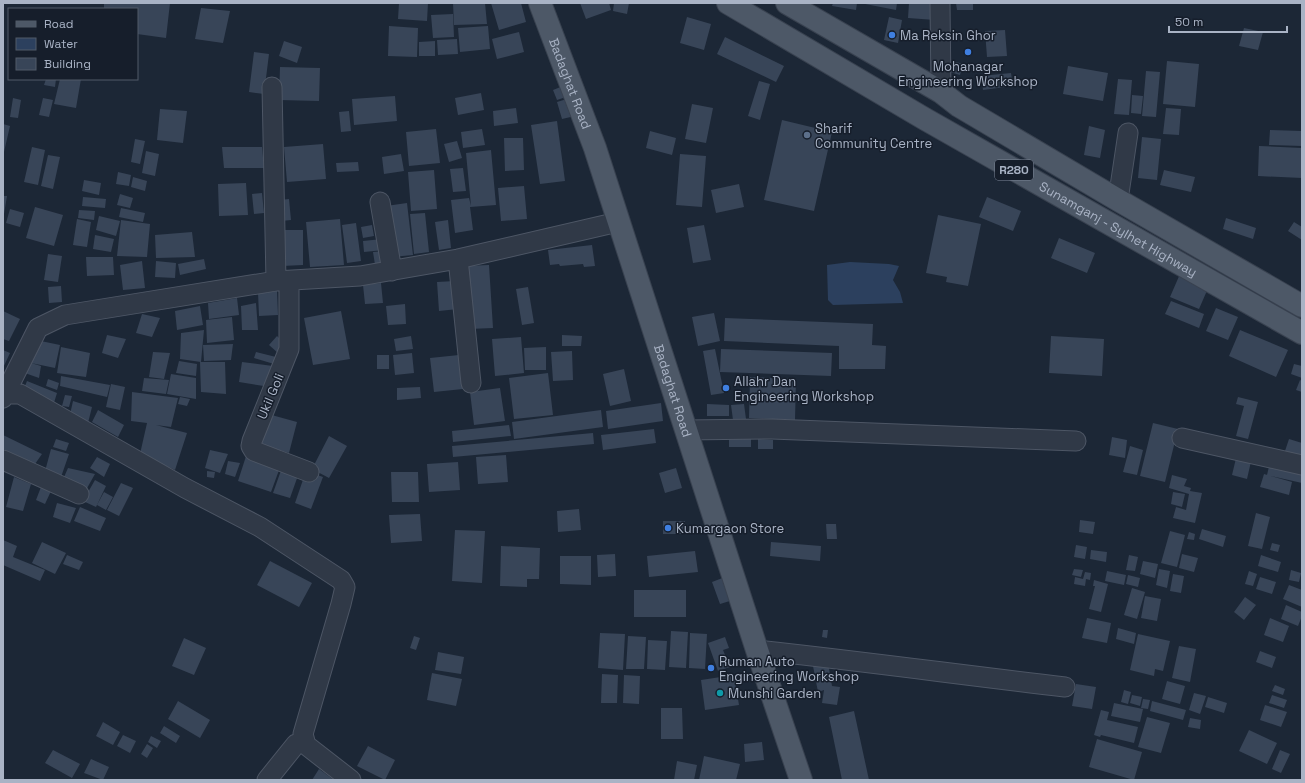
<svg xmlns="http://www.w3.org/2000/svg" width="1305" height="783" viewBox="0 0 1305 783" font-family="'Space Grotesk',sans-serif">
<rect width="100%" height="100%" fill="#1c2736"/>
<path fill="#2c405e" d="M850 262 889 264 899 266 893 280 900 292 903 303 833 305 828 300 827 265Z"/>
<path fill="#384558" d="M104 3H170L166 38 137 34V9H104Z
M399 3H428L427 21 398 19Z
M453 3H485L487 24 454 25Z
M491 3H521L526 22 499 30Z
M580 3H609L611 10 586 19Z
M614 3H629L627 14 613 11Z
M833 3H857L856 10 832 6Z
M860 3H897L896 10Z
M909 3H936L935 20 908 18Z
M956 3H973V10H957Z
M201 8 230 11 223 43 195 39Z
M453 14 454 37 433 38 431 15Z
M687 17 711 24 704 50 680 43Z
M889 17 902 20 898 43 884 40Z
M389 26 418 28 417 57 388 56Z
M488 26 490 49 460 52 458 28Z
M1244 28 1263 32 1258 50 1239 46Z
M1005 30 1007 56 987 57 985 31Z
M519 32 524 52 497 59 492 39Z
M725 37 784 66 776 82 717 54Z
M457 39 458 54 438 55 437 40Z
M284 41 302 47 297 63 279 56Z
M435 41V56H419V42Z
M254 52 269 54 264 94 249 92Z
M953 61 963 64 960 75 950 72Z
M1167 61 1199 64 1195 107 1163 104Z
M1068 66 1108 73 1103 101 1063 94Z
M280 67 320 68 319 101 279 100Z
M1146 71 1160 72 1156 117 1142 116Z
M1011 73 1013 86 983 90 981 76Z
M46 79H56L55 87 44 85Z
M60 79H81L76 108 54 104Z
M1118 79 1132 80 1129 115 1114 114Z
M759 81 770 84 760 120 748 116Z
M568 84 572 95 557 100 553 90Z
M481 93 484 110 458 115 455 98Z
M1132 95 1143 96 1141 114 1131 113Z
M395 96 397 121 354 125 352 99Z
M13 98 21 100 18 118 10 117Z
M43 98 53 100 49 117 39 115Z
M570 98 575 116 562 119 557 102Z
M692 104 713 108 706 143 685 139Z
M516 108 518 123 494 126 493 111Z
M1166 108 1181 109 1179 135 1163 134Z
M160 109 187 111 183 143 157 140Z
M349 111 351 131 341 132 339 112Z
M782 120 832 132 814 211 764 200Z
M557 121 565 181 540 184 531 125Z
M3 124 10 126 4 152 3 151Z
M1089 126 1105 130 1100 158 1084 155Z
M436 129 440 163 409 166 406 132Z
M482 129 485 145 463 148 461 132Z
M1270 130 1302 131V146L1269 145Z
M650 131 676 138 672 155 646 148Z
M1142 137 1161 139 1157 180 1138 178Z
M504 138H523L524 170 505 171Z
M135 139 145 141 140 164 131 162Z
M457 141 462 158 449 162 444 144Z
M323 144 326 179 287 182 284 147Z
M1259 146 1302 148V178L1258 176Z
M32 147 45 150 38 185 24 182Z
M222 147H262L264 168H224Z
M491 150 496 205 470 207 473 230 455 233 451 200 469 198 471 206 466 153Z
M146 151 159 154 155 176 142 173Z
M401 154 404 171 384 174 382 157Z
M680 154 706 156 702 207 676 205Z
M48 155 60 157 53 189 41 186Z
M358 162 359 171 337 172 336 163Z
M463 168 466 191 453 192 450 169Z
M434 170 437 209 411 211 408 172Z
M1164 170 1195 177 1191 192 1160 185Z
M118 172 131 175 129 186 116 184Z
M133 177 147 181 145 191 131 187Z
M84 180 101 183 99 195 82 191Z
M246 183 248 215 219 216 218 184Z
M739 184 744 207 716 213 711 190Z
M524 186 527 219 501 221 498 188Z
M262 193 264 213 254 214 252 194Z
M120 194 133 198 130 208 117 205Z
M3 196H7L4 214H3Z
M83 197 106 199 105 208 82 206Z
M987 197 1021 211 1013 231 979 217Z
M289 199 291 220 281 221 280 200Z
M407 203 413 255 392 257 386 206Z
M35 207 63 215 54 246 26 238Z
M121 208 145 213 143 222 119 217Z
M10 209 24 213 20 227 6 223Z
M79 210 95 211 94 220 78 218Z
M425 213 429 252 414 254 410 214Z
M938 215 981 224 968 286 946 282 947 277 926 273Z
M99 216 120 221 116 236 96 230Z
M1226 218 1256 228 1253 239 1223 229Z
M77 219 91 222 87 247 73 245Z
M340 219 344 265 310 267 306 222Z
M121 220 150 224 147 257 117 256Z
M448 220 451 248 439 250 435 222Z
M1294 222 1302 227V240L1288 231Z
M356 223 361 261 347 263 342 225Z
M372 225 374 236 363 238 361 227Z
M704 225 711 260 693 263 687 228Z
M282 230H303V265L282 266Z
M192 232 195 257 156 258 155 235Z
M95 235 114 239 111 252 93 249Z
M1059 238 1095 253 1087 273 1051 258Z
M382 239 384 250 364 252 363 241Z
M592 245 595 266 584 267 583 264 560 266 559 264 550 265 548 250Z
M385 251 387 269 376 271 373 252Z
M48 254 62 256 58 282 44 280Z
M86 257H113L114 275 87 276Z
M204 259 206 269 180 275 178 264Z
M142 261 145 288 123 290 120 265Z
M156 261 176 263 175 278 155 277Z
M489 265 493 328 469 329 465 266Z
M1180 274 1209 286 1199 309 1170 297Z
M455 281 458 309 439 311 437 282Z
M381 283 383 303 365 304 363 285Z
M61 286 62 302 49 303 48 287Z
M528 287 534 323 522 325 516 289Z
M277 291 278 315 259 316 258 292Z
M237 298 239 315 209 319 208 303Z
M1171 301 1204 314 1199 328 1165 314Z
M256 303 258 330H242L241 306Z
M405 304 406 324 388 325 386 306Z
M200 306 203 325 177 330 175 311Z
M1216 308 1238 317 1228 340 1206 331Z
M3 311 20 319 9 341 3 339Z
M341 311 350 359 313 365 304 318Z
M714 313 720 341 698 346 692 317Z
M142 314 160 318 152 337 136 333Z
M232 317 234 340 207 343 206 320Z
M725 318 873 324 872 345 886 346 885 369H839V346L724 341Z
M204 330 201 362 180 359 181 333Z
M1240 330 1288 350 1276 377 1229 356Z
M107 335 126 339 118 358 102 353Z
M562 335 582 336 581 346H562Z
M277 336 286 345 278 353 269 345Z
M411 336 413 349 396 351 394 339Z
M1051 336 1104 339 1102 376 1049 373Z
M521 337 524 373 495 376 492 339Z
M36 340 60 345 55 368 31 363 41 366 39 378 22 372Z
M233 344 231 360 204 361 203 345Z
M61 347 90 353 86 377 57 373Z
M546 347V370H525L524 348Z
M715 349 724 393 711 395 703 351Z
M721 349 832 353 831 376 720 372Z
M3 350 10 353 3 368Z
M572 351 573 380 553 381 551 352Z
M153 352 170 353 164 379 149 377Z
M256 352 276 357 274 364 254 358Z
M412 353 414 373 395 375 393 355Z
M377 355H389V369H377Z
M459 355 463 389 434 392 430 358Z
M179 361 197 364 196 376 176 373Z
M200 362H225L226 394 201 392Z
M242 362 273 366 270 387 239 382Z
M1294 364 1302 366V378L1291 374Z
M624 369 631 401 610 406 603 374Z
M548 373 553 415 514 419 509 378Z
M171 374 196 378V399L167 394Z
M61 376 110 385 107 397 60 386Z
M750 377 796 379 795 420 749 418Z
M144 378 169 380 166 394 142 391Z
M48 379 59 383 57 390 46 386Z
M1300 380 1302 381V392L1296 390Z
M27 381 57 393 53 406 23 391Z
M111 384 125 387 120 410 106 407Z
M420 387 421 398 397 400V388Z
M500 388 505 421 474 425 470 392Z
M132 392 178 398 171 427 156 425 187 433 175 470 140 454 147 423 131 421Z
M65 395 72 396 69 407 62 406Z
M180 397 190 399 187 406 178 404Z
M1238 397 1258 402 1248 439 1236 436 1244 406 1236 404Z
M73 401 92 407 87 427 69 419Z
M661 403 663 421 608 429 606 411Z
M707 404 729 405V416H707Z
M744 404 746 419 733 420 731 405Z
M98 410 124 425 118 437 92 422Z
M601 410 603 427 514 439 512 422Z
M268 414 297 422 289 453 260 444Z
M1153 423 1178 429 1165 482 1140 476Z
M509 425 511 436 453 442 452 431Z
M654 429 656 443 603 450 601 435Z
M593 433 594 444 453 457 452 446Z
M3 435 42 454 35 464 3 449Z
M729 435 751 436V447H729Z
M329 436 347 446 329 478 312 469Z
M1112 437 1127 440 1125 458 1109 455Z
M56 439 69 443 66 451 53 447Z
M758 439 773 440V449H758Z
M1289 439 1302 443V456L1285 451Z
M1130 446 1143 450 1137 475 1123 472Z
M51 449 69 454 60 480 44 475Z
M210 450 228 454 220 473 205 468Z
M248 450 282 462 271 492 238 481Z
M1237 454 1252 457 1247 479 1232 475Z
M506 455 508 482 478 484 476 457Z
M97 457 110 464 104 477 90 468Z
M1271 458 1302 466V483L1267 475Z
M228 461 240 463 235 477 225 474Z
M284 462 301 467 290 498 273 493Z
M458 462 460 490 429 492 427 464Z
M68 468 95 474 86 490 61 484Z
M676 468 682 488 665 493 659 473Z
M207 471 215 472 214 478 207 477Z
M306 471 323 477 311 509 295 503Z
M391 472H418L419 502H392Z
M1264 474 1292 482 1289 495 1260 487Z
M1172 475 1187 479 1184 486 1191 488 1190 491 1202 493 1195 523 1173 518 1176 507 1186 510 1189 494 1169 488Z
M14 477 31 484 23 511 6 507Z
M95 480 106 486 96 507 83 501Z
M121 483 133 488 119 516 107 510Z
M41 487 51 491 45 504 36 500Z
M104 492 113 497 106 510 97 505Z
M1173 492 1185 494 1182 507 1171 504Z
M57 503 76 508 70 523 53 517Z
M80 507 106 518 100 531 74 521Z
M579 509 581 530 558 532 557 511Z
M1256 513 1270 517 1262 549 1248 546Z
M420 514 422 541 391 543 389 515Z
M1080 520 1095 522 1093 534 1079 532Z
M663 521H685V534H663Z
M826 524H836L837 539H827Z
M1202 529 1226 536 1223 547 1199 539Z
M455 530 485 531 482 583 452 581Z
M1170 531 1185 535 1177 567 1161 563Z
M1189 532 1195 534 1194 540 1187 539Z
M3 540 17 546 13 557 45 570 40 581 3 565Z
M42 542 66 553 55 574 32 563Z
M771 542 821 546 820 561 770 556Z
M1272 543 1280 545 1278 552 1270 550Z
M1076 545 1087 547 1085 559 1074 557Z
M501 546 540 548 539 579H527V587L500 586Z
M1091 550 1107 552 1106 562 1090 559Z
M695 551 698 572 649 577 647 556Z
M615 554 616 576 598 577 597 555Z
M1182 554 1198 558 1194 572 1179 568Z
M67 555 83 562 79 570 63 564Z
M1129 555 1138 557 1135 571 1126 570Z
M1261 555 1281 562 1278 572 1258 566Z
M560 556H591V585L560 584Z
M270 561 312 583 299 607 257 585Z
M1143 561 1158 564 1155 578 1140 574Z
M1074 569 1083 570 1081 577 1072 575Z
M1159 569 1170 571 1167 588 1156 585Z
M1291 570 1301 573 1299 582 1289 580Z
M1107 571 1126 575 1124 585 1105 581Z
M1249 571 1257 574 1253 586 1245 584Z
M1085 572 1091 573 1090 580 1086 579 1085 586 1074 584 1075 577 1083 579Z
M1173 574 1184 576 1181 593 1170 591Z
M1128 575 1140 578 1138 587 1126 584Z
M725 577 733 600 720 604 712 582Z
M1260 577 1276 582 1272 594 1256 589Z
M1094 580 1108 584 1101 612 1089 609 1095 586H1093Z
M1289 585 1302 590V607L1283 599Z
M1132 588 1145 592 1137 619 1124 615Z
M634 590H686V617H634Z
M1145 596 1161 599 1157 621 1141 618Z
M1245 597 1256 605 1244 620 1234 612Z
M1286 605 1302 612V616L1298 626 1281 619Z
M1087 618 1111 623 1107 643 1082 638Z
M1270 618 1289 626 1283 642 1264 635Z
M1118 628 1136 633 1134 644 1116 639Z
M823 630H828L827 638 822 637Z
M671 631 688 632 686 668 669 667Z
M600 633 625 634 623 670 598 668Z
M690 633 707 634 705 669 689 668Z
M1138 634 1170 641 1163 671 1155 669 1154 676 1130 670Z
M414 636 420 638 416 650 410 648Z
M628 636 646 637 644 669H626Z
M725 637 729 648 723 650 730 667 718 671 708 643Z
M184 638 206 648 194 675 172 666Z
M648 640 667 641 665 670 647 669Z
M1179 646 1196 649 1190 682 1172 678Z
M1260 651 1276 657 1272 668 1256 662Z
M438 652 464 657 461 674 435 670Z
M828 663 832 686 840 687 837 705 822 703 824 690 818 692 813 666Z
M432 673 462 679 456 706 427 700Z
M602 674 618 675 617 703H601Z
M624 675 640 676 639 704 623 703Z
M734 675 739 705 705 710 701 680Z
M1167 681 1185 686 1180 704 1162 699Z
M1076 684 1096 687 1092 709 1072 706Z
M1275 685 1285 689 1283 695 1272 691Z
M1124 690 1131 692 1128 704 1121 702Z
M1194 693 1206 696 1200 714 1189 710Z
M1132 695 1142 697 1140 706 1130 703Z
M1272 695 1287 700 1284 708 1269 703Z
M1208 697 1227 703 1224 713 1205 707Z
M1143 699 1150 700 1148 709 1141 708Z
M178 701 210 720 200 738 168 719Z
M1152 701 1186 710 1183 720 1150 711Z
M1114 703 1143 709 1140 722 1111 716Z
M1265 705 1287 712 1281 727 1260 720Z
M661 708H682L683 739H661Z
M1101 710 1109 712 1107 720 1138 727 1134 743 1101 735 1100 737 1094 735Z
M854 711 869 780H842L829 717Z
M1147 717 1170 723 1161 753 1138 747Z
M1190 718 1201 720 1200 729 1188 727Z
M103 722 120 732 113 745 96 736Z
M164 726 180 736 176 743 160 733Z
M1249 730 1277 743 1267 764 1239 751Z
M123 735 136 741 130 753 117 746Z
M151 736 161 741 157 748 148 742Z
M1097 739 1142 752 1134 780 1089 767Z
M762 742 764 760 745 762 744 744Z
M147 744 153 748 147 758 141 754Z
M368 746 395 760 385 780 357 766Z
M53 750 80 764 72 778 45 763Z
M1280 750 1290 754 1281 773 1272 769Z
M704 756 740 764 736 780H699Z
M91 759 109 767 103 780 84 773Z
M677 761 697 765 694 780H674Z
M319 769 334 780H312Z"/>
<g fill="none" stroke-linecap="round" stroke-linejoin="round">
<defs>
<path id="minor" d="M940 3 941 92
M272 87 276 281
M1118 200 1128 133
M380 202 392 271
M458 259 471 383
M289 281V349L252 441 251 446 254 451 309 472
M5 394H20L185 488 260 527 341 580 345 587 341 604 303 734 306 745 351 780
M3 398 38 328 65 315 276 281 360 276 458 259 618 222
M685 430 772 429 1076 441
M1182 438 1302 465
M3 460 79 494
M757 650C860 661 962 675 1065 687
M267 780 296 744 305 742"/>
<g id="major">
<path id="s1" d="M540 3 595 148 757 650 801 780"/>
<path id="s2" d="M728 3 925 119 1302 333"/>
<path d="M787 3 941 92 959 106 1118 200 1302 306"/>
</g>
</defs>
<use href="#minor" stroke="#4d5665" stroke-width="21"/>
<use href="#major" stroke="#394250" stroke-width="24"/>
<use href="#minor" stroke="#303947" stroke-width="19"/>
<use href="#major" stroke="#4d5867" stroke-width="22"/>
</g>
<g fill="#3f7fe0" stroke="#161e2b" stroke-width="1.5">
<circle cx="892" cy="35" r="4"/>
<circle cx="968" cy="52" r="4"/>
<circle cx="726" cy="388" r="4"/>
<circle cx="668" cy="528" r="4"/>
<circle cx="711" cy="668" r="4"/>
</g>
<circle fill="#5c6f8a" stroke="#161e2b" stroke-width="1.5" cx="807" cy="135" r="4"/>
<circle fill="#0f9aa8" stroke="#161e2b" stroke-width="1.5" cx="720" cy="693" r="4"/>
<g text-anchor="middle" stroke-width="3" stroke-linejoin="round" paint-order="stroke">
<rect fill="#161e2b" stroke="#7d8697" stroke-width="1" x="995" y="160" width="38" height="20" rx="3"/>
<g font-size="12" font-weight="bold" fill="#a9b3c5">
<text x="1014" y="174">R280</text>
</g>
<g font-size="13" fill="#a9b3c5" stroke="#161e2b" text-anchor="start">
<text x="900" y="40">Ma Reksin Ghor</text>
<text x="968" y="71" text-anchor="middle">Mohanagar<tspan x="968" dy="15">Engineering Workshop</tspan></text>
<text x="815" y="133">Sharif<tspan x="815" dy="15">Community Centre</tspan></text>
<text x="734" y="386">Allahr Dan<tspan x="734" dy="15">Engineering Workshop</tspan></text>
<text x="676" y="533">Kumargaon Store</text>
<text x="719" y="666">Ruman Auto<tspan x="719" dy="15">Engineering Workshop</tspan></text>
<text x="728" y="698">Munshi Garden</text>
</g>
<g font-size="13" fill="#a9b3c5" stroke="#161e2b">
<text dy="5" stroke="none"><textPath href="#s1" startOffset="86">Badaghat Road</textPath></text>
<text dy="5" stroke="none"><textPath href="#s2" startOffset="451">Sunamganj - Sylhet Highway</textPath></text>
<text dy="5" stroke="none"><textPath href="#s1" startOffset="410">Badaghat Road</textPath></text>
<text transform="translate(270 396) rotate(-67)" y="5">Ukil Goli</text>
</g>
</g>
<rect width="1305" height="783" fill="none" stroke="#a9b3c5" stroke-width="8"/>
<rect x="8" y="8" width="130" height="72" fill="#161e2b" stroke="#515a69"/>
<rect x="16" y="21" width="20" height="6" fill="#4d5867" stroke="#515a69"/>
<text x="44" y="28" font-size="12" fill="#a9b3c5">Road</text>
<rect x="16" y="38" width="20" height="12" fill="#2c405e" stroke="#515a69"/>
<text x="44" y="48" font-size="12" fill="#a9b3c5">Water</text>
<rect x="16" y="58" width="20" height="12" fill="#384558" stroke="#515a69"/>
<text x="44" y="68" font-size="12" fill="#a9b3c5">Building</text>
<path d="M1169 26v6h118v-6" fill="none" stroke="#a9b3c5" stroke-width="2"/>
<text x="1175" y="26" font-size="12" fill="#a9b3c5" stroke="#161e2b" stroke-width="3" paint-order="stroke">50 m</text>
</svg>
